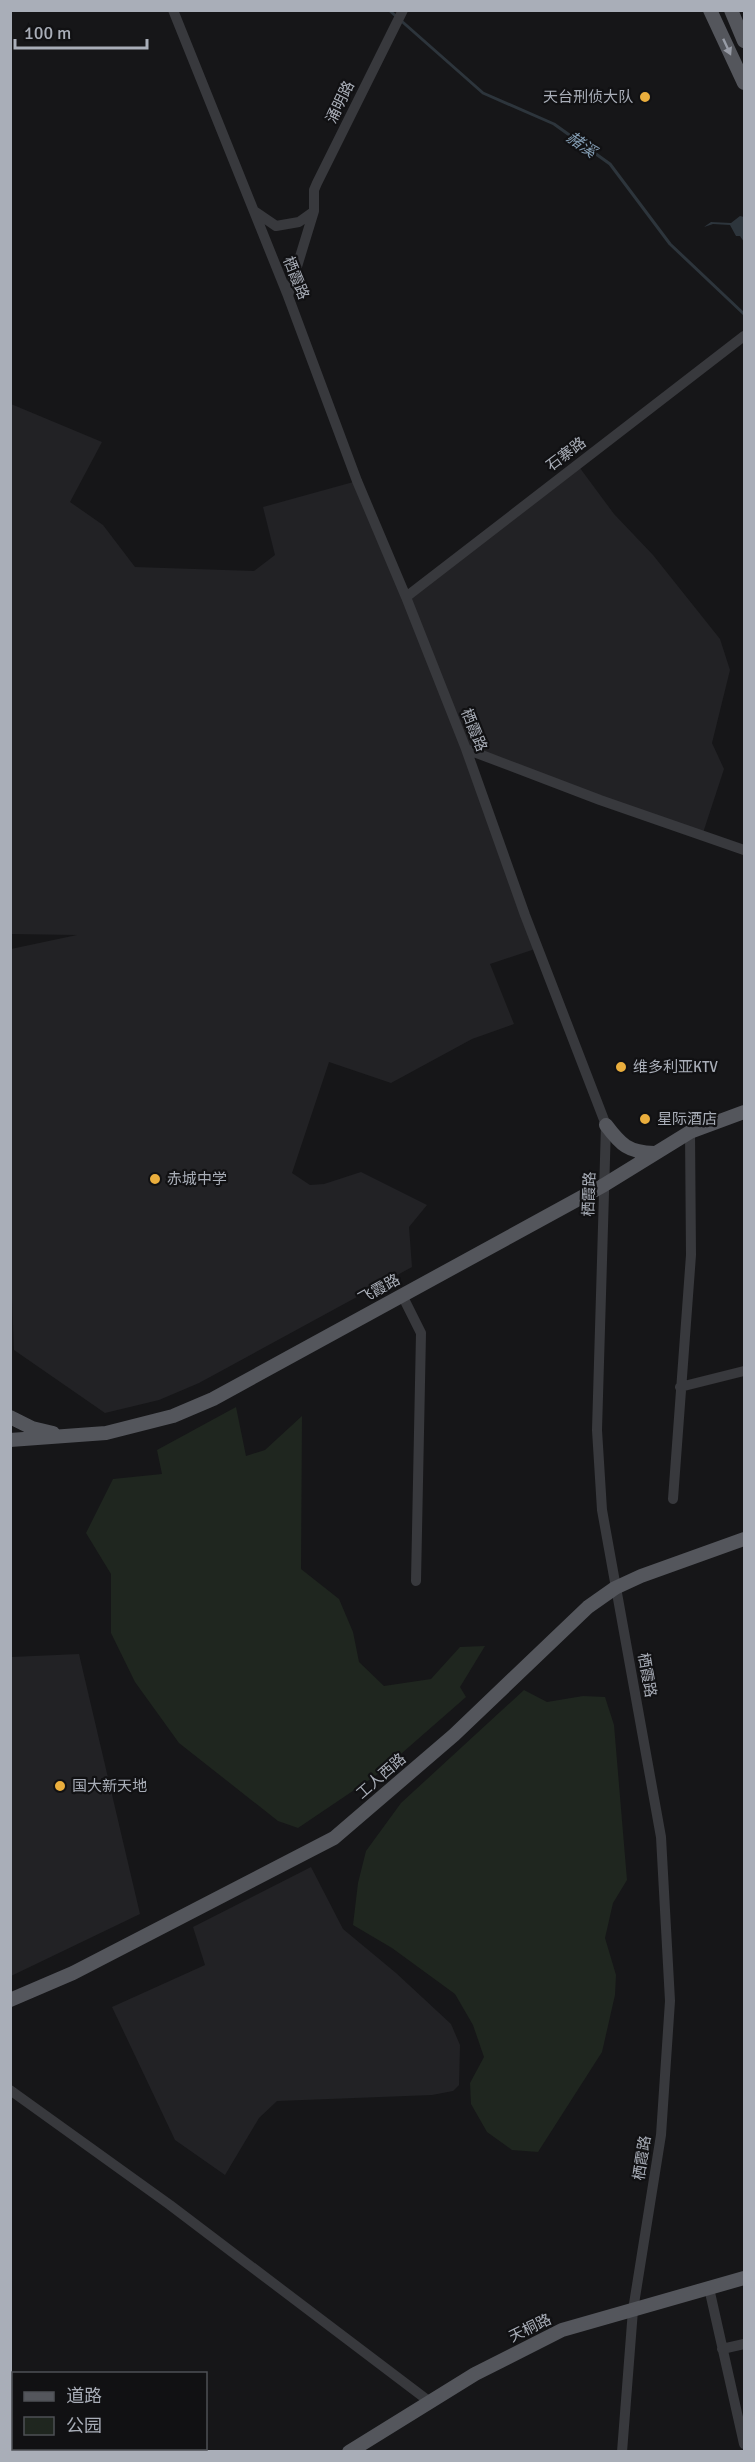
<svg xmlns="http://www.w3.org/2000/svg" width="755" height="2462" viewBox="0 0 755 2462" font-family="Signika,'Noto Sans SC',sans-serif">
<rect width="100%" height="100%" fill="#161618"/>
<path fill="#222225" d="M11 404 102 442 70 502 103 525 135 567 254 571 275 555 263 507 357 481 407 597 577 464 614 514 653 555 720 639 730 670 712 743 724 769 702 836 467 749 538 948 490 964 514 1024 472 1039 391 1083 329 1062 292 1173 310 1185 324 1184 361 1172 427 1205 409 1227 412 1267 199 1383 159 1400 105 1413 14 1350 10 1248 11 949 77 935 11 934Z
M79 1654 140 1914 11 1976V1657Z
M311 1867 343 1929 396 1973 451 2024 460 2045 459 2085 453 2091 432 2095 277 2101 259 2118 225 2175 175 2140 112 2007 205 1965 193 1927Z"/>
<path fill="#1f261f" d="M236 1407 246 1456 265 1450 302 1416 301 1569 339 1599 353 1632 359 1662 384 1686 431 1679 460 1647 485 1646 460 1687 466 1697 378 1774 298 1828 278 1821 179 1743 135 1682 111 1633V1574L86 1533 113 1479 162 1474 157 1450Z
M524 1690 547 1702 583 1696 605 1697 614 1725 627 1880 613 1903 605 1938 616 1975 615 1995 602 2052 538 2152 512 2150 487 2132 471 2104 470 2083 484 2057 473 2025 455 1994 392 1948 353 1925 358 1883 366 1851 401 1803Z"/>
<path fill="#2d353c" d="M740 216 744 217V242L740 236H736L730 225 713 224 704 227 711 222 731 223Z"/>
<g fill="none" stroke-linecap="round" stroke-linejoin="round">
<path stroke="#2d353c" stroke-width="3" d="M389 10 483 93 554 124 610 164 670 244 744 314"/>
<path stroke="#38393d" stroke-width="10" d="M173 10 288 296 357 481 406 597 466 749 525 915 606 1125 597 1430 602 1510 661 1837 670 2001 661 2135 633 2310 622 2452
M254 211 276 226 299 222 313 212
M288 296 314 211V190L317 183 403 10
M406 597 744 336
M466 749 600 800 744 850
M402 1295 421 1333 416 1581
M680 1387 744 1371
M673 1499 691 1255 690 1132
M10 2090 170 2205 430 2402
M709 2288 744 2444
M722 2349 744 2344"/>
<path stroke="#54565c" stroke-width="14" d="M710 10 744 83
M731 10 744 41
M606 1125C621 1145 628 1152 654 1153
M10 1417 32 1428 53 1433
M10 1440 106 1433 173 1416 213 1399 604 1185 690 1132 744 1112
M10 2000 73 1973 334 1838 454 1735 588 1607 615 1588 641 1576 744 1539
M349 2452 475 2374 562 2330 744 2278"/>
</g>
<defs><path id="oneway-solid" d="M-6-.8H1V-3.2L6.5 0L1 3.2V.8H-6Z" transform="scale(1.5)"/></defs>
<use fill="#989ca6" href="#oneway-solid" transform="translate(727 47) rotate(65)"/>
<g fill="#eaae3d" stroke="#111113" stroke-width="2">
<circle cx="645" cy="97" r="6"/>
<circle cx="621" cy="1067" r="6"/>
<circle cx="645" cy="1119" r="6"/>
<circle cx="155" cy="1179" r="6"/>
<circle cx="60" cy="1786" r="6"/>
</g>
<g text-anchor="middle" stroke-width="4.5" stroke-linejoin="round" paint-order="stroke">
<g font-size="15" fill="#a9aeb8" stroke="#111113" text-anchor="start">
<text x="633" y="102" text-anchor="end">天台刑侦大队</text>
<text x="633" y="1072">维多利亚KTV</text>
<text x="657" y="1124">星际酒店</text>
<text x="167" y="1184">赤城中学</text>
<text x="72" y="1791">国大新天地</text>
</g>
<g font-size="15" fill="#a9aeb8" stroke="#111113">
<text transform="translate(340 102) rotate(-64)" y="5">涌明路</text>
<text transform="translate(296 278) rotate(68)" y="5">栖霞路</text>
<text transform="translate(566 454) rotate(-37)" y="5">石寨路</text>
<text transform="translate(474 730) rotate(68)" y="5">栖霞路</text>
<text transform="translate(589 1194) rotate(-88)" y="5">栖霞路</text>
<text transform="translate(379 1289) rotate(-29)" y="5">飞霞路</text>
<text transform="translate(647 1675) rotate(80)" y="5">栖霞路</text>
<text transform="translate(381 1776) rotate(-41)" y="5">工人西路</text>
<text transform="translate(642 2158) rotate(-81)" y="5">栖霞路</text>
<text transform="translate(530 2328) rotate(-26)" y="5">天桐路</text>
</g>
<g font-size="16" font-style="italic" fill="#829bb1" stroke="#111113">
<text transform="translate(582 144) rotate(36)" y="6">赭溪</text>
</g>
</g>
<rect width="755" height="2462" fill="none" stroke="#a9aeb8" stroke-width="24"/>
<rect x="12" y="2372" width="195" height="78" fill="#111113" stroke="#4e5055" stroke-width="1.5"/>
<rect x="24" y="2392" width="30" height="9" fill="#54565c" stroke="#4e5055" stroke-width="1.5"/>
<text x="66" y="2402" font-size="18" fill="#a9aeb8">道路</text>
<rect x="24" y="2417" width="30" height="18" fill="#1f261f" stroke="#4e5055" stroke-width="1.5"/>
<text x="66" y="2432" font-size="18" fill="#a9aeb8">公园</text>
<path d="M15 39v9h132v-9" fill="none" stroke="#a9aeb8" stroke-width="3"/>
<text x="24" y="39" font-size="18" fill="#a9aeb8" stroke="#111113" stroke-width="4.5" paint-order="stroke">100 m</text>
</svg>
